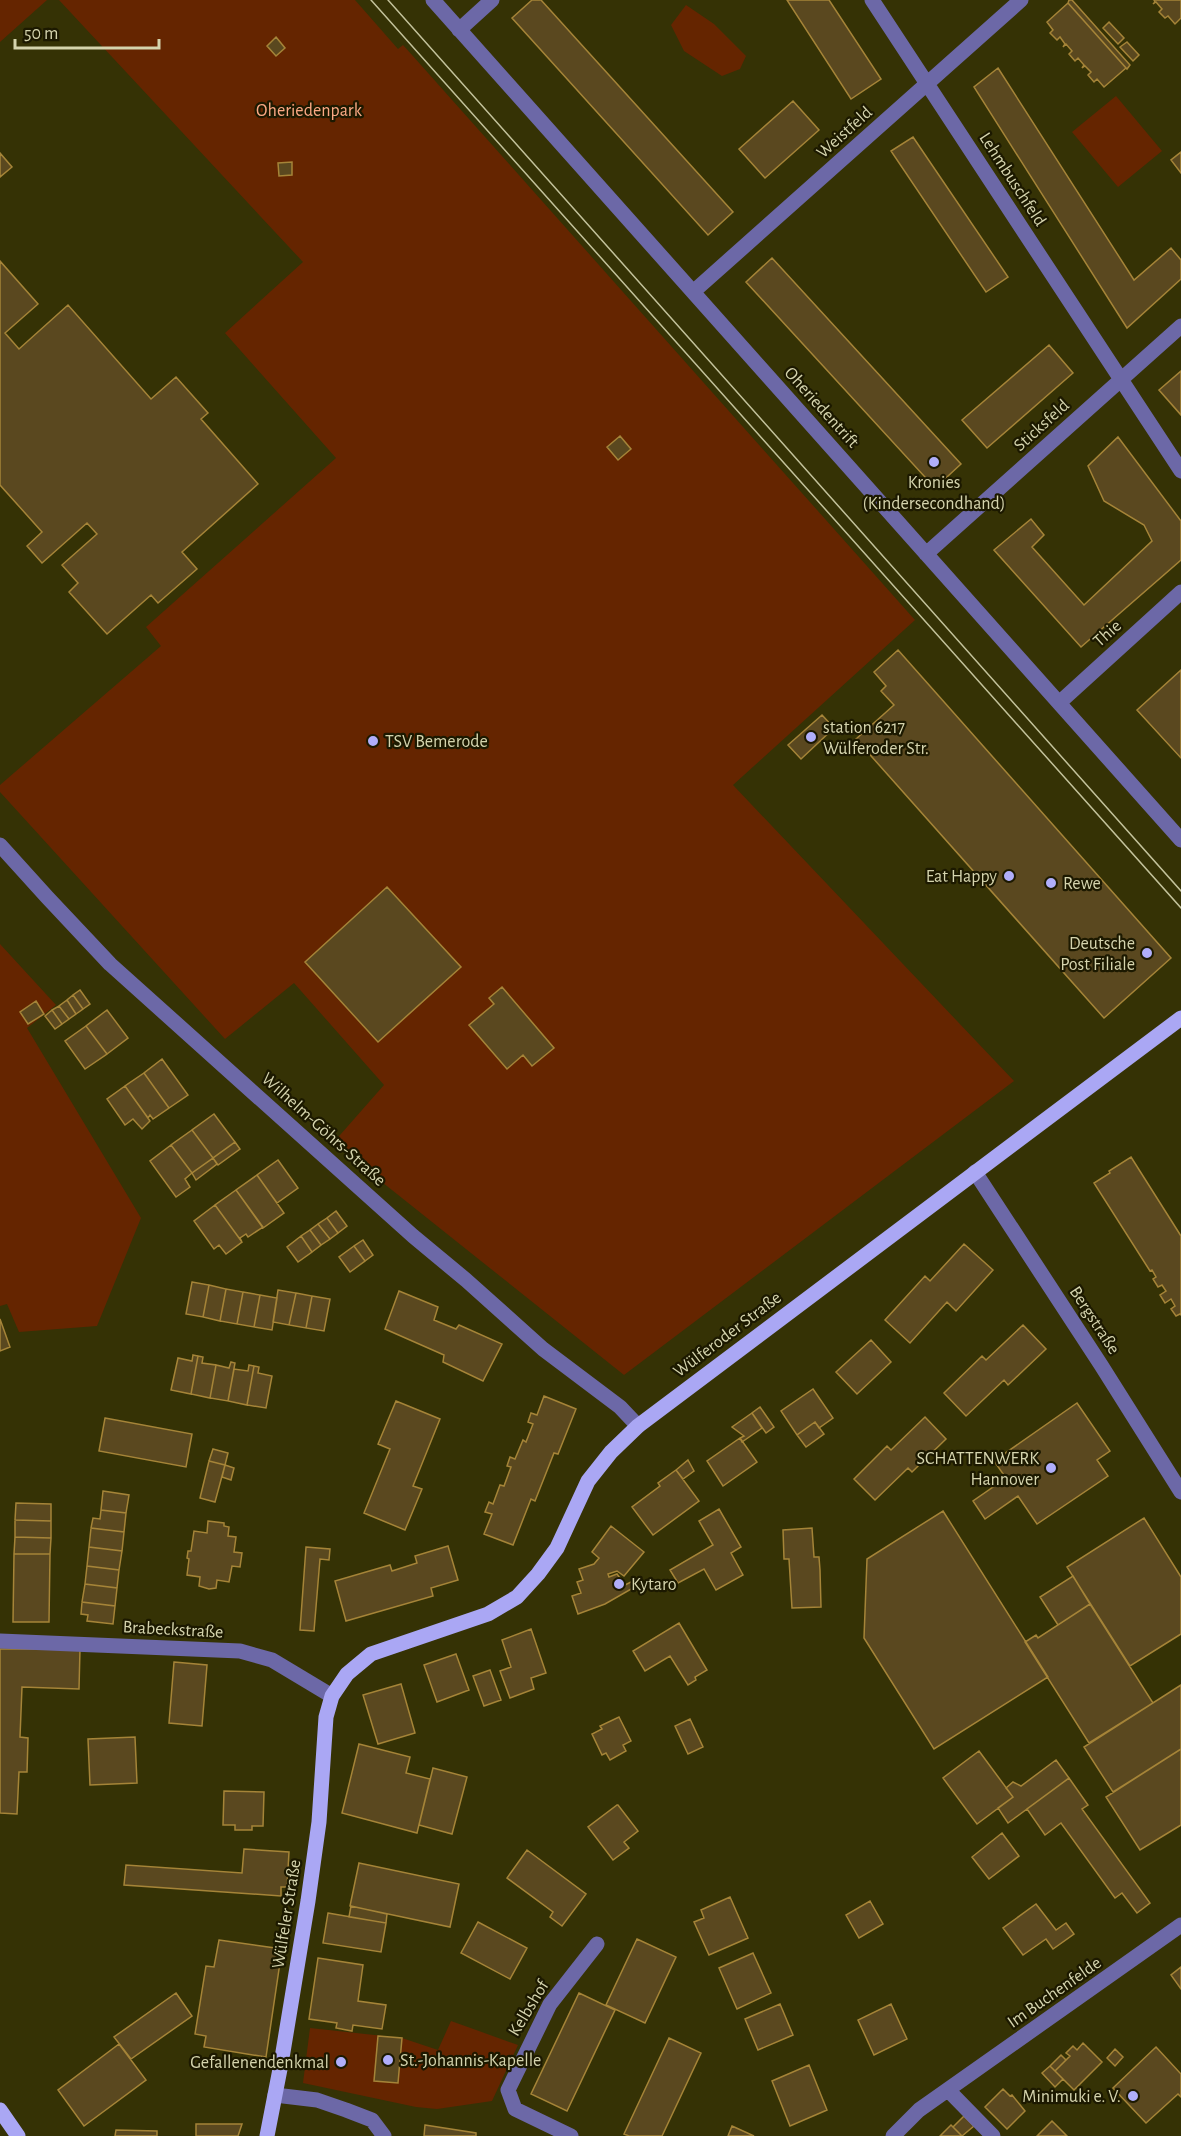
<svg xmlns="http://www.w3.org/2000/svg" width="1181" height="2136" viewBox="0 0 1181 2136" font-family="'Alegreya Sans',sans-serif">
<rect width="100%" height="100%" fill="#353205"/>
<path fill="#652500" d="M0 0H47L0 42Z
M59 0H355L398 49 403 45 412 55 915 620 733 785 1014 1081 624 1375 333 1143 384 1085 294 983 225 1039 0 792V785L161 646 146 627 336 458 225 333 303 262Z
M686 5 714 24 746 56 740 69 722 76 684 51 671 25Z
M1116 96 1162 151 1118 187 1072 132Z
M0 944 56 1005 27 1028 141 1218 97 1326 19 1332 7 1304 0 1306Z
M451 2021 518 2045 492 2101 437 2109 416 2107 303 2083 310 2028 402 2038 438 2050Z"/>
<path fill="#5a481f" stroke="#a58438" stroke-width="1.5" d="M532 0H541L733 212 708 235 512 18Z
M787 0H829L881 79 851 99Z
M1069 0H1072L1130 65 1127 69 1068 3Z
M1154 0H1181V18L1175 24 1168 16 1165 18 1159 12 1162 9 1156 2 1153 4 1155 2Z
M1068 3 1126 68 1104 87 1097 79 1094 82 1088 75 1091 72 1085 66 1082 68 1084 65 1078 58 1075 61 1069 54 1072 51 1066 44 1063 47 1065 44 1060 37 1057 40 1050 33 1053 30 1047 22Z
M1109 22 1124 38 1118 44 1103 28Z
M276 37 285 48 276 56 267 46Z
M1127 42 1139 55 1133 61 1120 47Z
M998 68 1134 280 1171 248 1181 260V279L1127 328 974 87Z
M793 101 819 130 765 178 739 149Z
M913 137 1008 277 986 292 891 151Z
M1181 152V173L1171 160Z
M0 153 12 167 0 177Z
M292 162V175L279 176 278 163Z
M772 258 961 464 935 488 746 282Z
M0 261 38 304 5 333 19 349 68 305 151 399 176 377 208 413 201 419 258 484 182 552 197 569 158 603 151 595 107 634 69 592 78 583 62 565 97 534 87 523 42 563 27 546 42 532 0 485Z
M1049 345 1073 373 987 448 962 420Z
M1181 371V415L1159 390Z
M620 436 631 449 618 460 607 447Z
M1118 437 1181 521V560L1081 647 994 550 1031 519 1044 535 1032 547 1084 605 1152 541 1144 525 1104 501 1088 466Z
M898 650 1171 958 1104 1018 856 739 894 705 881 691 886 686 874 672Z
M1181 670V758L1137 710Z
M822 715 834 728 801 759 788 745Z
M387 887 461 967 378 1042 305 962Z
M502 987 554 1048 532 1066 523 1055 507 1069 469 1025 494 1004 489 998Z
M80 990 90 1004 83 1009 73 995Z
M73 995 83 1009 76 1014 67 1000Z
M67 1000 76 1014 69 1019 59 1006Z
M36 1001 44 1014 28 1024 20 1012Z
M59 1006 69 1019 62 1024 52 1010Z
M52 1010 62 1024 55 1029 45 1016Z
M107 1010 128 1038 107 1054 86 1026Z
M86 1026 107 1054 85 1069 65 1041Z
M162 1059 188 1095 169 1108 144 1073Z
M144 1073 169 1108 153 1119 150 1115 148 1118 125 1086Z
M125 1086 150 1121 142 1129 133 1119 125 1125 107 1099Z
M214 1114 235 1142 213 1158 192 1130Z
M192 1130 213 1158 192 1173 171 1145Z
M235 1142 240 1149 218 1165 213 1158Z
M171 1145 192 1173 185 1179 190 1187 176 1197 150 1161Z
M1131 1157 1181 1236V1315L1180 1314 1176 1316 1171 1309 1175 1306 1171 1299 1165 1303 1160 1295 1166 1291 1162 1285 1158 1287 1153 1279 1156 1277 1152 1270 1150 1271 1094 1183 1110 1173 1109 1171Z
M213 1158 217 1164 196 1180 192 1173Z
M278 1160 298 1188 277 1203 257 1175Z
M257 1175 284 1213 263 1228 236 1190Z
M236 1190 263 1227 248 1237 246 1234 240 1238 242 1242 215 1205Z
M215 1205 242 1242 226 1254 219 1245 214 1249 194 1221Z
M336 1211 347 1226 338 1233 327 1218Z
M327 1218 338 1233 330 1239 318 1224Z
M318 1224 330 1239 321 1245 310 1230Z
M310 1230 321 1245 312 1252 301 1236Z
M301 1236 312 1252 298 1262 287 1247Z
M363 1240 373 1255 365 1261 354 1246Z
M964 1244 993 1270 956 1311 947 1302 910 1343 885 1320 925 1276 930 1281Z
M354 1246 365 1261 350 1272 339 1257Z
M192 1282 209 1285 203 1317 186 1314Z
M209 1285 226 1289 220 1321 203 1317Z
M226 1289 243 1292 237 1324 220 1321Z
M278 1290 296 1293 289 1325 273 1322Z
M399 1291 438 1307 434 1320 456 1329 459 1325 502 1344 483 1381 443 1362 444 1355 385 1329Z
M243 1292 260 1295 254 1327 237 1324Z
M296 1293 312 1296 306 1328 289 1325Z
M260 1295 277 1298 272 1330 254 1327Z
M312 1296 330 1299 324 1331 306 1328Z
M0 1319 10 1347 0 1351Z
M1023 1325 1046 1349 1008 1385 1004 1380 966 1416 944 1393 982 1356 986 1360Z
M871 1340 891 1362 857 1394 836 1372Z
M193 1355 198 1356 191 1394 171 1390 178 1358 192 1361Z
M198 1356 203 1357 202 1363 216 1365 210 1398 191 1394Z
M231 1362 235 1363 228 1401 210 1398 216 1365 229 1368Z
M249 1365 254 1366 247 1405 228 1401 234 1369 248 1371Z
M254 1366 259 1367 258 1373 272 1376 266 1408 247 1405Z
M813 1389 833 1418 819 1428 815 1422 797 1435 781 1411Z
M544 1396 576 1409 558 1454 554 1453 535 1501 531 1499 513 1545 484 1534 492 1514 485 1512 489 1502 493 1504 500 1485 504 1486 511 1467 507 1466 510 1457 515 1459 523 1440 526 1442 533 1424 528 1422 531 1413 537 1415Z
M396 1401 440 1419 413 1486 422 1489 405 1530 364 1513 390 1449 378 1444Z
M1077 1403 1110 1451 1097 1460 1108 1476 1037 1524 1018 1496 985 1519 973 1501 1006 1478 994 1461Z
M760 1407 774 1427 766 1433 752 1413Z
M752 1413 762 1428 742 1442 740 1438 744 1436 732 1427Z
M925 1417 946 1439 912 1472 908 1468 875 1500 854 1479 887 1446 891 1450Z
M105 1418 192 1434 186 1467 99 1451Z
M815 1422 824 1434 806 1447 797 1435Z
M740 1438 757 1462 723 1486 707 1461Z
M213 1449 228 1453 225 1465 209 1461Z
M688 1460 694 1471 683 1479 676 1470Z
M209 1461 225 1465 215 1502 200 1498Z
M225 1465 234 1468 231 1480 222 1477Z
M676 1470 699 1501 653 1535 632 1507 660 1486 658 1483Z
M103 1491 129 1495 126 1513 101 1510Z
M16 1503 51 1504V1521L15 1520Z
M719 1509 741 1547 731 1553 743 1575 716 1590 704 1569 678 1583 670 1570 713 1545 699 1521Z
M101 1510 126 1513 124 1532 91 1528 93 1518 100 1519Z
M943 1511 1048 1677 934 1749 864 1638 867 1559Z
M1144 1518 1181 1577V1634L1130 1666 1067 1567Z
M15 1520 51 1521V1538L15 1537Z
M208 1521 224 1523V1526L229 1527 228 1536 236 1537 234 1552 242 1553 240 1567 232 1566 229 1582 217 1580 216 1588 209 1589 199 1586 200 1577 187 1575 189 1559 187 1558 188 1551H191L194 1531 207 1533Z
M611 1526 644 1552 624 1576 617 1571 608 1574 609 1577 617 1574 625 1585 637 1579 640 1584 605 1604 578 1614 572 1596 581 1593 577 1582 583 1580 579 1569 594 1564 599 1558 592 1552Z
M91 1528 124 1532 122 1551 89 1547Z
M812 1528 814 1557H819L820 1570 821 1607 792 1608 789 1559H784L783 1530Z
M15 1537 51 1538 50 1554H14Z
M448 1546 458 1580 431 1588 433 1596 346 1621 335 1581 390 1565 392 1571 417 1563 415 1556Z
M89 1547 122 1551 119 1570 87 1566Z
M306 1547 330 1549 329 1560 320 1559 314 1631 300 1630Z
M14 1554H50L49 1622H13Z
M87 1566 119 1570 117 1588 85 1584Z
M1073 1576 1090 1604 1058 1625 1040 1597Z
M85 1584 117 1588 115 1606 82 1602Z
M82 1602 115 1606 113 1624 87 1621 88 1615 81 1614Z
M1090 1604 1153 1703 1089 1743 1025 1642 1036 1635 1038 1638Z
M679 1623 707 1670 695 1677 696 1680 688 1685 670 1656 645 1671 633 1651Z
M531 1629 546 1673 531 1678 534 1689 510 1698 500 1671 511 1667 502 1640Z
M0 1649H80L79 1689 22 1687 20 1737 28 1738 27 1772H19L17 1814 0 1813Z
M456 1654 469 1690 437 1702 424 1665Z
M174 1662 207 1665 202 1726 169 1723Z
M490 1670 501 1700 484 1706 473 1676Z
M401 1684 415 1733 378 1744 363 1695Z
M1181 1685V1749L1113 1792 1084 1747Z
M619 1717 631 1741 623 1745 626 1751 610 1760 606 1753 602 1755 592 1734 602 1729 600 1726Z
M690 1719 703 1747 688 1754 675 1726Z
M135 1737 137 1783 90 1785 88 1739Z
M359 1744 410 1757 406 1773 430 1779 417 1833 342 1813Z
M1181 1749V1825L1140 1850 1106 1797Z
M979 1751 1013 1797 977 1824 943 1778Z
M1056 1760 1069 1778 1008 1823 998 1808 1013 1797 1006 1788 1013 1782 1021 1786Z
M433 1768 467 1777 452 1834 419 1825Z
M1069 1778 1088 1805 1082 1809 1150 1903 1137 1913 1122 1893 1115 1898 1061 1823 1045 1835 1027 1809Z
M224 1791 264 1792 263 1826H252V1830H235V1825H223Z
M617 1805H618L638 1831 624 1842 629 1848 613 1860 588 1827Z
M1002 1833 1019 1856 989 1879 972 1857Z
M244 1849 289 1852 287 1887H281V1896L124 1885 126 1865 242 1873Z
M527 1850 586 1894 562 1926 550 1917 553 1912 507 1878Z
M359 1863 459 1884 450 1927 350 1906Z
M730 1897 748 1938 709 1955 694 1922 704 1918 701 1910Z
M870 1901 883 1924 859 1938 846 1915Z
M1036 1904 1056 1930 1066 1923 1074 1934 1053 1949 1046 1939 1023 1955 1003 1928Z
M351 1906 387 1914 386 1923 349 1917Z
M328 1913 386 1923 381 1952 323 1943Z
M478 1922 527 1948 510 1979 461 1953Z
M637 1939 676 1957 645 2023 606 2005Z
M219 1940 282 1949 266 2057 204 2047 206 2036 195 2034 206 1966 214 1967Z
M753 1953 771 1993 737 2009 719 1968Z
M318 1958 363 1965 358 2001 386 2005 382 2029 353 2025 352 2031 336 2028 337 2023 309 2019Z
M1181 1967V1989L1171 1975Z
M176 1993 192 2016 131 2059 114 2037Z
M579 1993 615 2010 567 2111 531 2094Z
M780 2004 793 2035 758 2050 745 2019Z
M891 2004 907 2039 874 2055 858 2020Z
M378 2036 402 2038 398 2083 374 2081Z
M669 2038 701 2053 662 2136H629L624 2134Z
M1083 2043 1102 2062 1074 2090 1055 2071 1070 2056 1066 2053 1073 2046 1077 2050Z
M119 2044 146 2080 84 2126 58 2090Z
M1156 2047 1181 2074V2097L1178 2094 1146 2123 1113 2088Z
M1115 2049 1123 2057 1115 2066 1107 2058Z
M1061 2055 1066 2060 1055 2071 1050 2066Z
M809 2065 827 2110 790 2126 772 2081Z
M1050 2066 1063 2079 1055 2087 1042 2073Z
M1003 2089 1010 2096 1012 2095 1025 2111 1007 2129 985 2107Z
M964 2116 974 2126 962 2136 953 2127Z
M1052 2121 1067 2136H1037Z
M196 2124H242L238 2136H196Z
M425 2125 476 2133V2136H424Z
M951 2125 962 2136H940Z
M732 2126 754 2136H728Z
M116 2130 157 2131V2136H115Z"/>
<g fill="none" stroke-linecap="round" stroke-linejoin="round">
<path stroke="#6c68a7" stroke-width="15" d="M433 0 1181 840
M872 0 1181 471
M459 30 492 0
M693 292 1021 0
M926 554 1181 326
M1059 703 1181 592
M0 845 47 897 110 964 413 1236 466 1280 543 1349 620 1407 638 1426
M975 1172 1101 1365 1181 1492
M0 1641 240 1651 272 1660 332 1696
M948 2090 993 2136
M275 2095 317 2100 346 2110 372 2120 384 2136
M571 2136 515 2109 508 2090 550 2004 597 1944
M893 2136 919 2110 1181 1925"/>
<path stroke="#aaa7f4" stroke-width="15" d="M0 2110 18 2136
M267 2136 281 2064 308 1901 319 1822 326 1717 332 1696 347 1674 371 1654 488 1614 517 1597 538 1574 557 1548 588 1481 611 1452 638 1426 1181 1018"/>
<path stroke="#c3c29b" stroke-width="1.5" d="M371 0 1181 908
M388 0 1181 891"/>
</g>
<g fill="#b0aefa" stroke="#1c1900" stroke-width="2">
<circle cx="934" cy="462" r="6"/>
<circle cx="811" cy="737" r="6"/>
<circle cx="373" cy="741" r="6"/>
<circle cx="1009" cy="876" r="6"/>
<circle cx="1051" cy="883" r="6"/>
<circle cx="1147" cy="953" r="6"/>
<circle cx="1051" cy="1468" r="6"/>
<circle cx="619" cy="1584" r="6"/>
<circle cx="388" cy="2060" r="6"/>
<circle cx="341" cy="2062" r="6"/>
<circle cx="1133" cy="2096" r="6"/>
</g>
<g text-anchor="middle" stroke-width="4.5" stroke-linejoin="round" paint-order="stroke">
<g font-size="18" fill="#fca984" stroke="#1c1900">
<text x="309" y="116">Oheriedenpark</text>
</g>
<g font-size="18" fill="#d5d4ad" stroke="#1c1900">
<text transform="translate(844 132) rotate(-42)" y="6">Weistfeld</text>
<text transform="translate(1013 179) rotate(57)" y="6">Lehmbuschfeld</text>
<text transform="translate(822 407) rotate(48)" y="6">Oheriedentrift</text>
<text transform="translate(1041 425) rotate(-42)" y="6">Sticksfeld</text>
<text transform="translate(1107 633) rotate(-42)" y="6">Thie</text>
<text transform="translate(324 1129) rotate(42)" y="6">Wilhelm-Göhrs-Straße</text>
<text transform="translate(1095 1320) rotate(57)" y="6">Bergstraße</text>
<text transform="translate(727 1334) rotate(-37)" y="6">Wülferoder Straße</text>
<text transform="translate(173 1629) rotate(3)" y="6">Brabeckstraße</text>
<text transform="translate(286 1914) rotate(-81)" y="6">Wülfeler Straße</text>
<text transform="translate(1054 1992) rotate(-35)" y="6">Im Buchenfelde</text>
<text transform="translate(528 2008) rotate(-59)" y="6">Kelbshof</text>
</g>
<g font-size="18" fill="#d5d4ad" stroke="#1c1900" text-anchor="start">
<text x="934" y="488" text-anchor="middle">Kronies<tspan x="934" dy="21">(Kindersecondhand)</tspan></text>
<text x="823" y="733">station 6217<tspan x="823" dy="21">Wülferoder Str.</tspan></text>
<text x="385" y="747">TSV Bemerode</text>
<text x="997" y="882" text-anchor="end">Eat Happy</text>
<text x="1063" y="889">Rewe</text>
<text x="1135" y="949" text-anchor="end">Deutsche<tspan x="1135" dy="21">Post Filiale</tspan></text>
<text x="1039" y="1464" text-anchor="end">SCHATTENWERK<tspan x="1039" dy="21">Hannover</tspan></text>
<text x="631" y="1590">Kytaro</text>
<text x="400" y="2066">St.-Johannis-Kapelle</text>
<text x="329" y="2068" text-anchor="end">Gefallenendenkmal</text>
<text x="1121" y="2102" text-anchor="end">Minimuki e. V.</text>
</g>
</g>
<path d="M15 39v9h144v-9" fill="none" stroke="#d5d4ad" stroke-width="3"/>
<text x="24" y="39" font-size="18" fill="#d5d4ad" stroke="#1c1900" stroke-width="4.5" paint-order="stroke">50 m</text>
</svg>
